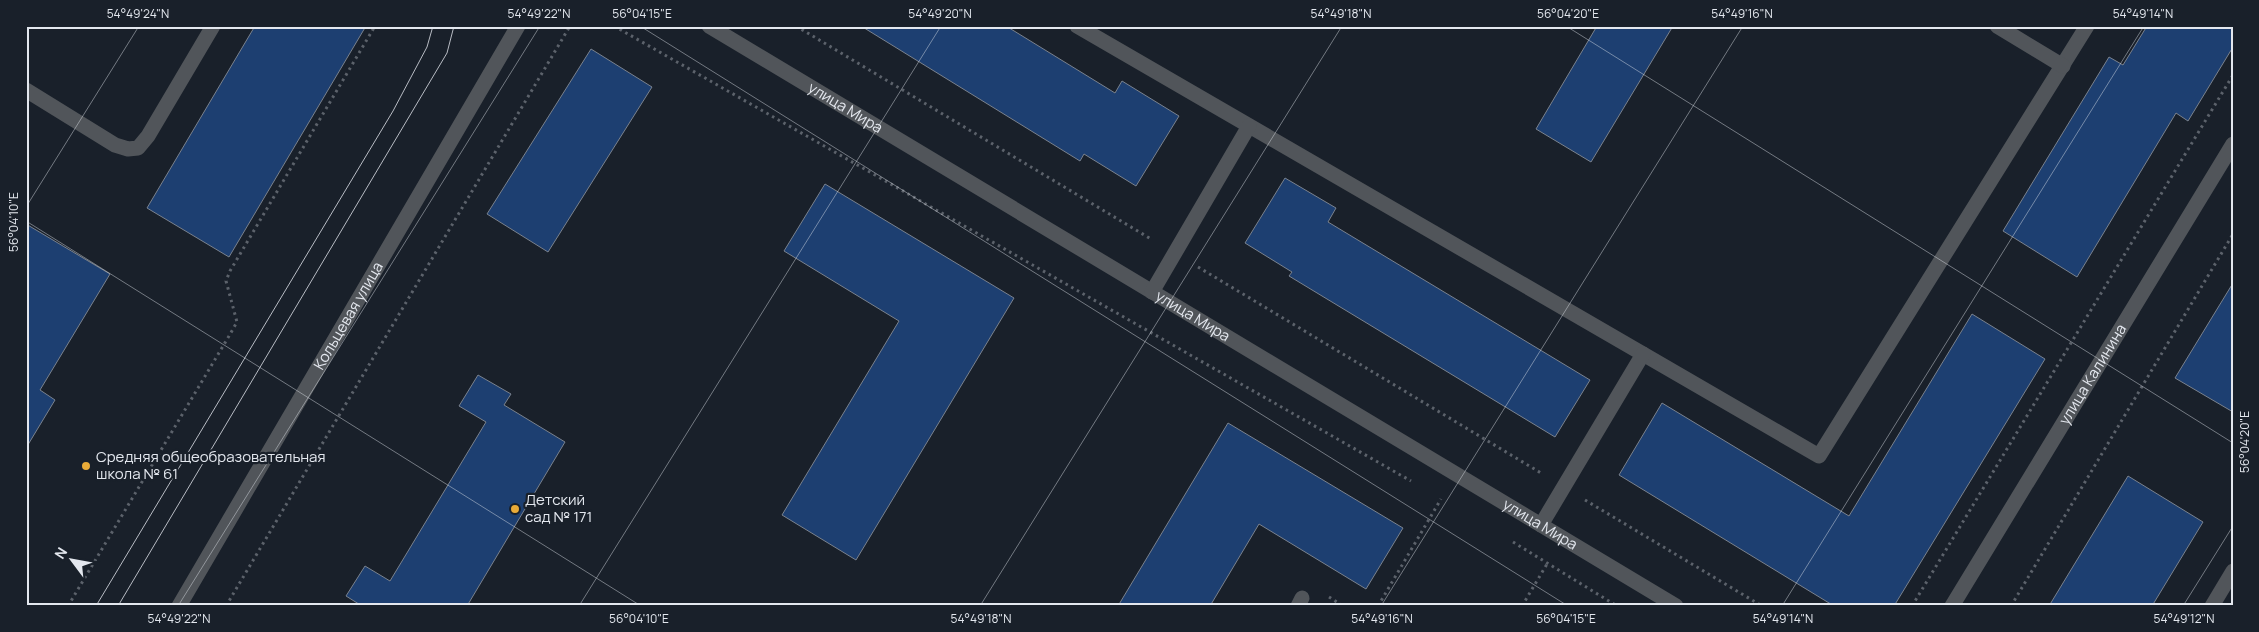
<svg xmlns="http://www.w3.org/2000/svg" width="2259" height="632" viewBox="0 0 2259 632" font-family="Manrope,sans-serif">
<rect width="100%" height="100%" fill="#19202a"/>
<path fill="#1d3f71" stroke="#7a828e" d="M255 26H366L229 257 147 208Z
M861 26H1006L1115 93 1122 81 1179 116 1136 186 1084 154 1080 161Z
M1597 26H1673L1591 162 1536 129Z
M2147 26H2233V47L2188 121 2176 113 2077 277 2003 231 2109 57 2123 65Z
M591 49 652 87 548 252 487 214Z
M1285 178 1336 208 1328 222 1590 380 1555 437 1289 276 1292 272 1245 243Z
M825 184 1014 298 856 560 782 515 899 321 784 251Z
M26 224 110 274 40 390 55 400 26 448Z
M2233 283V412L2175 378Z
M1972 314 2045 359 1894 606H1834L1619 475 1662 403 1849 516Z
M478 375 511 394 504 405 565 442 467 606H362L346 596 365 566 390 581 486 422 459 406Z
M1228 423 1403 528 1366 589 1259 524 1210 606H1118Z
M2128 476 2203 522 2152 606H2049Z"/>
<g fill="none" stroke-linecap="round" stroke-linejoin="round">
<path stroke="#5c626b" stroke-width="3" stroke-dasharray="2.5 4" stroke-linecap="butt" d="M614 26 1411 481
M796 26 1151 239
M1198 267 1541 473
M1585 500 1762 606
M1513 542 1617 606
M1329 597 1343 606
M68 606 229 336 237 322 226 281 230 271 375 26
M226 606 570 26
M1378 606 1441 499
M1522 606 1547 564
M1912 606 2233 75
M2011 606 2233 234"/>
<g stroke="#51555a" stroke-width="15">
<path id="s1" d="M709 26 1676 606"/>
<path d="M1077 26 1819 456 2087 26"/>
<path d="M1997 26 2063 66"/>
<path d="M26 90 115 145 128 149 138 148 148 136 213 26"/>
<path d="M1152 292 1249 126"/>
<path d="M1541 525 1643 354"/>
<path id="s2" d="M179 606 518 26"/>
<path d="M1298 606 1302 598"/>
<path id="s3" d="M1952 606 2233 144"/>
<path d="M2212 606 2233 571"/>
</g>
<path stroke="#b8bcc4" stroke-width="1" d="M96 606 393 111 427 47 433 26
M118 606 447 53 454 26"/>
</g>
<path fill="none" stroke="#e3e7ee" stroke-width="1" stroke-opacity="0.45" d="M640 26 1568 606M1566 26 2233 443M26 207 139 26M26 221 641 606M178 606 540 26M579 606 941 26M980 606 1342 26M1381 606 1743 26M1782 606 2144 26M2183 606 2233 526"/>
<g fill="#e9ab38" stroke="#19202a" stroke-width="2">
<circle cx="86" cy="466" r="5"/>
<circle cx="515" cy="509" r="5"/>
</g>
<g text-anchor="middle" stroke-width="4.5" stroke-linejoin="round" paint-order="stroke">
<g font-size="15" fill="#e3e7ee" stroke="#19202a">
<text dy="5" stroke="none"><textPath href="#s1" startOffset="159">улица Мира</textPath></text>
<text dy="5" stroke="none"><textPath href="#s2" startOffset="336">Кольцевая улица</textPath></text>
<text dy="5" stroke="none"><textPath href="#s1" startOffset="564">улица Мира</textPath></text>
<text dy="5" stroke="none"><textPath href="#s3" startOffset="271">улица Калинина</textPath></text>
<text dy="5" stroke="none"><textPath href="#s1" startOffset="969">улица Мира</textPath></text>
</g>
<g font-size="15" fill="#e3e7ee" stroke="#19202a" text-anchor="start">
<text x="96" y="462">Средняя общеобразовательная<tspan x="96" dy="17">школа № 61</tspan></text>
<text x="525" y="505">Детский<tspan x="525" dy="17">сад № 171</tspan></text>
</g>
</g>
<rect width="2259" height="632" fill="none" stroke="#19202a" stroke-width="55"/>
<g transform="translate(72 560) rotate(302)" stroke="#19202a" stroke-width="4" paint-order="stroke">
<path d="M0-4L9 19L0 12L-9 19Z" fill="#e3e7ee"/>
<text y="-8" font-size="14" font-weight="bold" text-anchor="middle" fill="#e3e7ee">N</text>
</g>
<rect x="28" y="28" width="2204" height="576" fill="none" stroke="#e3e7ee" stroke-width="2"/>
<g font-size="12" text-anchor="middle" fill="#e3e7ee">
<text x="138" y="18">54°49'24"N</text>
<text x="539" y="18">54°49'22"N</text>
<text x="642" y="18">56°04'15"E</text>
<text x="940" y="18">54°49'20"N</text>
<text x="1341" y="18">54°49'18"N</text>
<text x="1568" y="18">56°04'20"E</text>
<text x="1742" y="18">54°49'16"N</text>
<text x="2143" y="18">54°49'14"N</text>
<text transform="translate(14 222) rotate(-90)" y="4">56°04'10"E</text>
<text transform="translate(2245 442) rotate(-90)" y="4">56°04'20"E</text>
<text x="179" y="623">54°49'22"N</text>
<text x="639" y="623">56°04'10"E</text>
<text x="981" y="623">54°49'18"N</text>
<text x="1382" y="623">54°49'16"N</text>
<text x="1566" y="623">56°04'15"E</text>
<text x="1783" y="623">54°49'14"N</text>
<text x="2184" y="623">54°49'12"N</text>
</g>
</svg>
